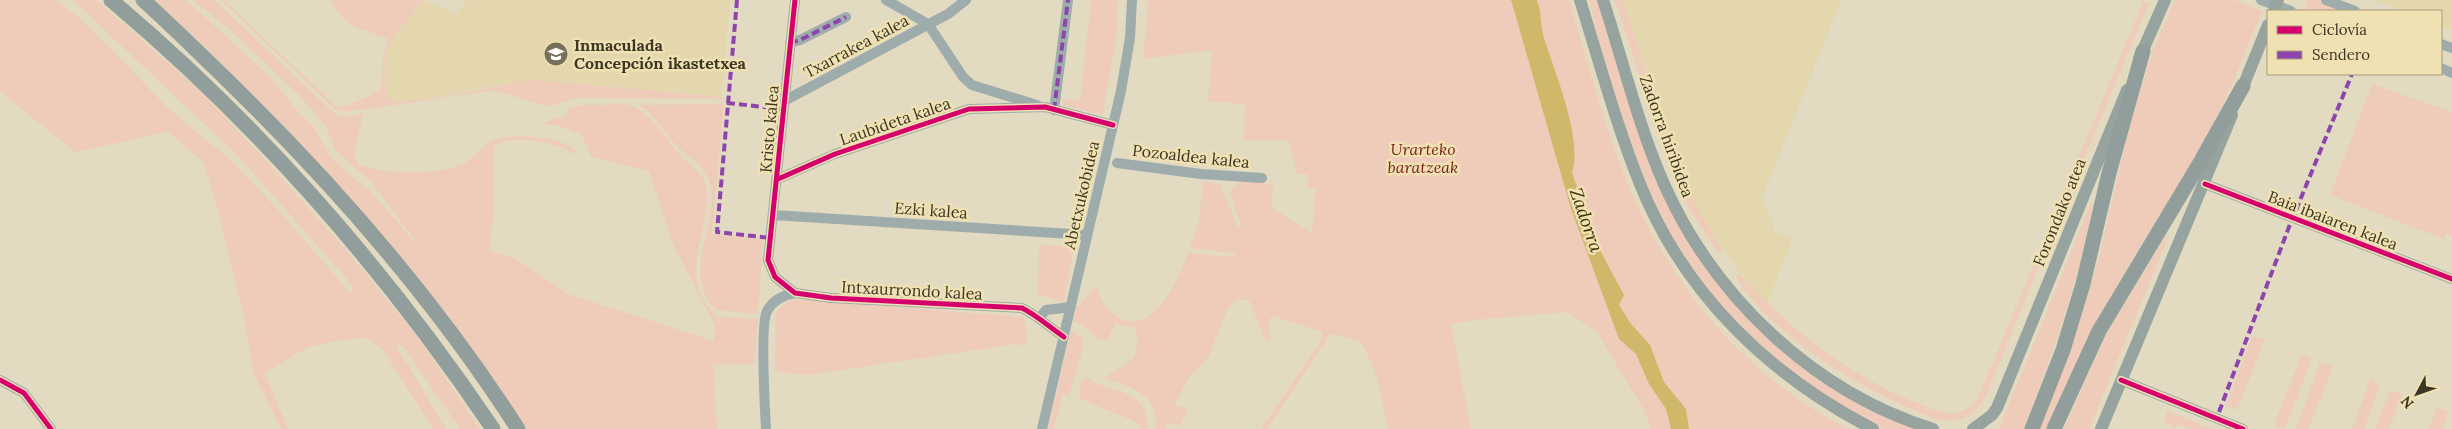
<svg xmlns="http://www.w3.org/2000/svg" width="2452" height="429" viewBox="0 0 2452 429" font-family="Lora,serif">
<rect width="100%" height="100%" fill="#e2dac1"/>
<path fill="#e4d7ae" d="M423 0 455 14 468 0H730L721 97 536 80H525L430 98 404 101 387 99 384 63 388 46Z
M1623 0H1841L1762 198 1775 232 1792 239 1767 304 1730 260 1704 221 1690 194 1669 140Z
M2375 0H2452V30L2441 26V11H2403Z"/>
<path fill="#efccba" d="M0 0H56L84 22 171 111 230 159 282 214 350 293 355 288 239 157 73 0H96L200 91 256 150 346 250 419 339 480 429H460L403 346 396 345 446 429H433L383 350 367 338 340 340 308 347 265 373 288 429H281L253 372 244 318 217 206 203 162 168 132 75 152 0 91Z
M155 0H186L268 75 299 113 313 126 330 156 353 178 368 188 415 243H417L372 183 335 150 327 128 302 98 230 30 193 0H214L335 114 345 117 363 114 354 155 359 165C384 174 432 175 457 166 471 162 477 151 488 143 506 131 560 136 576 150L575 155C559 141 510 133 494 147V211L489 251 516 259 568 294 714 341 715 326 672 242 649 171 591 157 582 135 558 125 543 124 547 121 566 116 569 108C581 104 593 104 606 105 613 105 622 103 629 105 651 111 665 139 680 155 689 165 703 172 706 186 713 234 674 274 716 316L758 319 754 364 713 365 717 429H526C422 269 295 129 155 0Z
M221 0H224L337 107 349 105 378 92 382 83 383 59 388 39C360 27 346 31 331 0H423C392 40 380 46 387 99 430 105 483 88 525 80H536L721 97 724 99 575 98 551 106 536 104 506 93 491 91 346 112 335 109Z
M1091 0H1118L1116 42 1102 115 1063 105 1062 99 1080 101Z
M1148 0H1569C1591 73 1610 150 1644 219 1688 307 1760 385 1849 429H1651L1644 410 1596 331 1567 312 1474 320 1451 324 1471 429H1388C1382 399 1377 366 1360 341L1330 334 1267 429H1261L1319 344 1323 332 1273 316 1269 319 1271 340 1266 342 1249 300H1236L1228 308 1209 356 1189 377 1174 405 1187 409 1180 426 1167 423 1166 429H1156C1157 391 1134 389 1104 378 1130 361 1142 362 1135 327L1115 324 1108 339 1099 340 1087 328 1073 321 1076 309 1097 285C1100 299 1103 305 1114 314 1150 344 1179 278 1188 253L1235 257 1234 253 1190 248 1199 220 1203 181 1220 184 1238 228 1241 226 1231 197V189L1242 180 1273 185 1272 208 1312 233 1315 188H1308L1307 174H1297L1289 141 1244 140 1245 104 1208 101 1212 50 1143 59Z
M1589 0H1598L1661 187 1770 338 1922 429H1884L1844 410 1790 374 1730 317 1684 259 1651 199 1612 93Z
M1615 0H1623C1651 86 1673 174 1723 250L1718 253 1688 207 1666 159Z
M2140 0 2149 3 2043 258 2037 257 2143 2Z
M2175 0H2234L2262 11C2246 49 2233 85 2214 122 2185 179 2148 230 2117 285 2090 332 2069 380 2048 429H2038L2085 305 2097 265 2131 121 2152 53Z
M2308 0H2316L2345 11H2304Z
M2372 84 2452 112V236L2446 234 2444 239 2330 195Z
M724 104 712 234 763 239 758 314 716 310C678 268 723 222 709 180 704 167 687 156 677 146 668 136 659 124 650 113L639 105Z
M2091 203 2093 204C2077 282 2053 356 2023 429H1999Z
M2166 236 2168 238 2089 429H2064L2107 333Z
M1039 244 1069 247 1072 257 1064 302 1038 295Z
M2035 261 2039 266 1988 391C1981 405 1972 418 1956 420 1939 423 1920 413 1905 406 1850 382 1766 330 1736 277L1739 273C1788 327 1841 370 1908 399 1932 409 1957 424 1977 400Z
M791 299 1024 317 1027 346 1016 344 808 375 775 371 776 312Z
M1071 331 1083 339 1081 355 1069 396 1063 394 1054 429H1048Z
M2252 336 2265 339 2237 410 2226 406Z
M2302 354 2312 358 2285 429 2274 425Z
M2320 362 2333 366 2309 429H2296Z
M1086 377C1113 397 1148 386 1148 429H1140L1141 424 1081 399C1079 389 1078 384 1086 377Z
M2370 380 2380 386 2364 429H2352Z
M2390 390 2403 394 2389 429H2375Z
M2437 407 2449 412 2443 429H2429Z
M2167 411 2213 429H2191L2177 424 2176 427 2164 422Z"/>
<path fill="#d0b86b" d="M1511 0H1537C1542 12 1540 26 1544 38 1555 73 1583 139 1572 173L1602 254 1624 295 1619 305 1631 324 1650 345 1664 382 1686 409 1689 429H1671L1666 409 1649 384 1636 354 1619 339 1571 209Z"/>
<g fill="none" stroke-linecap="round" stroke-linejoin="round">
<path stroke="#9facac" stroke-width="10" d="M795 0 768 260 775 277 795 293 831 298 1022 308C1038 316 1049 327 1064 337
M886 0 928 24 963 77 972 85 1037 105
M2261 0 2291 11
M2326 0 2355 11
M790 43 800 40 846 17
M2441 44 2452 48
M2441 68 2452 73
M784 101 948 14 966 0
M1054 110 1068 0
M1117 163 1201 174 1262 178
M778 179 835 154 969 109 1045 107 1113 125
M2205 184 2452 279
M773 215 1087 235
M1040 317 1046 310 1071 307
M0 380 24 393 51 429
M2121 380 2243 429
M766 429C765 410 760 325 767 311 773 300 783 295 795 293
M1042 429 1121 91 1130 38 1132 0"/>
<path stroke="#96a39f" stroke-width="12" d="M1580 0C1599 61 1616 124 1640 184 1684 294 1770 376 1873 429
M1603 0C1623 61 1638 125 1664 184 1714 297 1814 392 1933 429
M2274 11 2278 0
M2139 59 2165 0
M2240 94 2268 25
M1973 429 1992 415 1997 408 2127 90
M2101 429 2232 115"/>
<path stroke="#929e9b" stroke-width="15" d="M111 0C257 123 386 270 493 429
M143 0C171 25 198 52 225 78 334 184 436 301 518 429
M2032 429 2063 350 2083 284 2109 173 2143 51
M2054 429 2099 331 2201 161 2243 86"/>
<path stroke="#8e44ad" stroke-width="4" stroke-dasharray="8 4" stroke-linecap="butt" d="M737 0 717 232 771 238
M790 43 800 40 846 17
M727 103 783 109
M1054 110 1068 0
M2219 412 2289 227 2352 74"/>
<defs>
<path id="cycleway" d="M795 0 768 260 775 277 795 293 831 298 1022 308C1038 316 1049 327 1064 337
M778 179 835 154 969 109 1045 107 1113 125
M2205 184 2452 279
M0 380 24 393 51 429
M2121 380 2243 429"/>
</defs>
<use href="#cycleway" stroke="#f0e1b3" stroke-width="8"/>
<use href="#cycleway" stroke="#d6006c" stroke-width="5"/>
</g>
<defs>
<symbol id="school-disc" viewBox="-11 -11 22 22"><circle r="9.5" fill="#766f5b" stroke="#f0e1b3"/><path d="M0-5L7-2L0 1L-7-2ZM-4 1L0 2.5L4 1V4Q0 6-4 4Z" fill="#fff"/></symbol>
</defs>
<g fill-rule="evenodd">
<use href="#school-disc" x="542" y="40" width="28" height="28"/>
</g>
<g text-anchor="middle" stroke-width="5" stroke-linejoin="round" paint-order="stroke">
<g font-size="16" font-weight="bold" fill="#3c3624" stroke="#f0e1b3" text-anchor="start">
<text x="574" y="51">Inmaculada<tspan x="574" dy="18">Concepción ikastetxea</tspan></text>
</g>
<g font-size="16" fill="#3c3624" stroke="#f0e1b3">
<text transform="translate(856 46) rotate(-28)" y="6">Txarrakea kalea</text>
<text transform="translate(895 121) rotate(-19)" y="6">Laubideta kalea</text>
<text transform="translate(769 129) rotate(-85)" y="6">Kristo kalea</text>
<text transform="translate(1667 136) rotate(70)" y="6">Zadorra hiribidea</text>
<text transform="translate(1191 156) rotate(6)" y="6">Pozoaldea kalea</text>
<text transform="translate(1081 195) rotate(-77)" y="6">Abetxukobidea</text>
<text transform="translate(931 210) rotate(4)" y="6">Ezki kalea</text>
<text transform="translate(2059 212) rotate(-68)" y="6">Forondako atea</text>
<text transform="translate(2333 220) rotate(21)" y="6">Baia ibaiaren kalea</text>
<text transform="translate(912 290) rotate(3)" y="6">Intxaurrondo kalea</text>
</g>
<g font-size="16" font-style="italic" fill="#751f12" stroke="#f0e1b3">
<text x="1423" y="155">Urarteko<tspan x="1423" dy="18">baratzeak</tspan></text>
</g>
<g font-size="18" font-style="italic" fill="#3c2f03" stroke="#f0e1b3">
<text transform="translate(1586 220) rotate(71)" y="6">Zadorra</text>
</g>
</g>
<rect x="2267" y="10" width="175" height="65" fill="#f0e1b3" stroke="#a89d7a"/>
<rect x="2277" y="26" width="25" height="8" fill="#d6006c" stroke="#a89d7a"/>
<text x="2312" y="35" font-size="15" fill="#3c3624">Ciclovía</text>
<rect x="2277" y="51" width="25" height="8" fill="#8e44ad" stroke="#a89d7a"/>
<text x="2312" y="60" font-size="15" fill="#3c3624">Sendero</text>
<g transform="translate(2417 394) rotate(229)" stroke="#f0e1b3" stroke-width="4" paint-order="stroke">
<path d="M0-4L9 19L0 12L-9 19Z" fill="#3c3624"/>
<text y="-8" font-size="14" font-weight="bold" text-anchor="middle" fill="#3c3624">N</text>
</g>
</svg>
